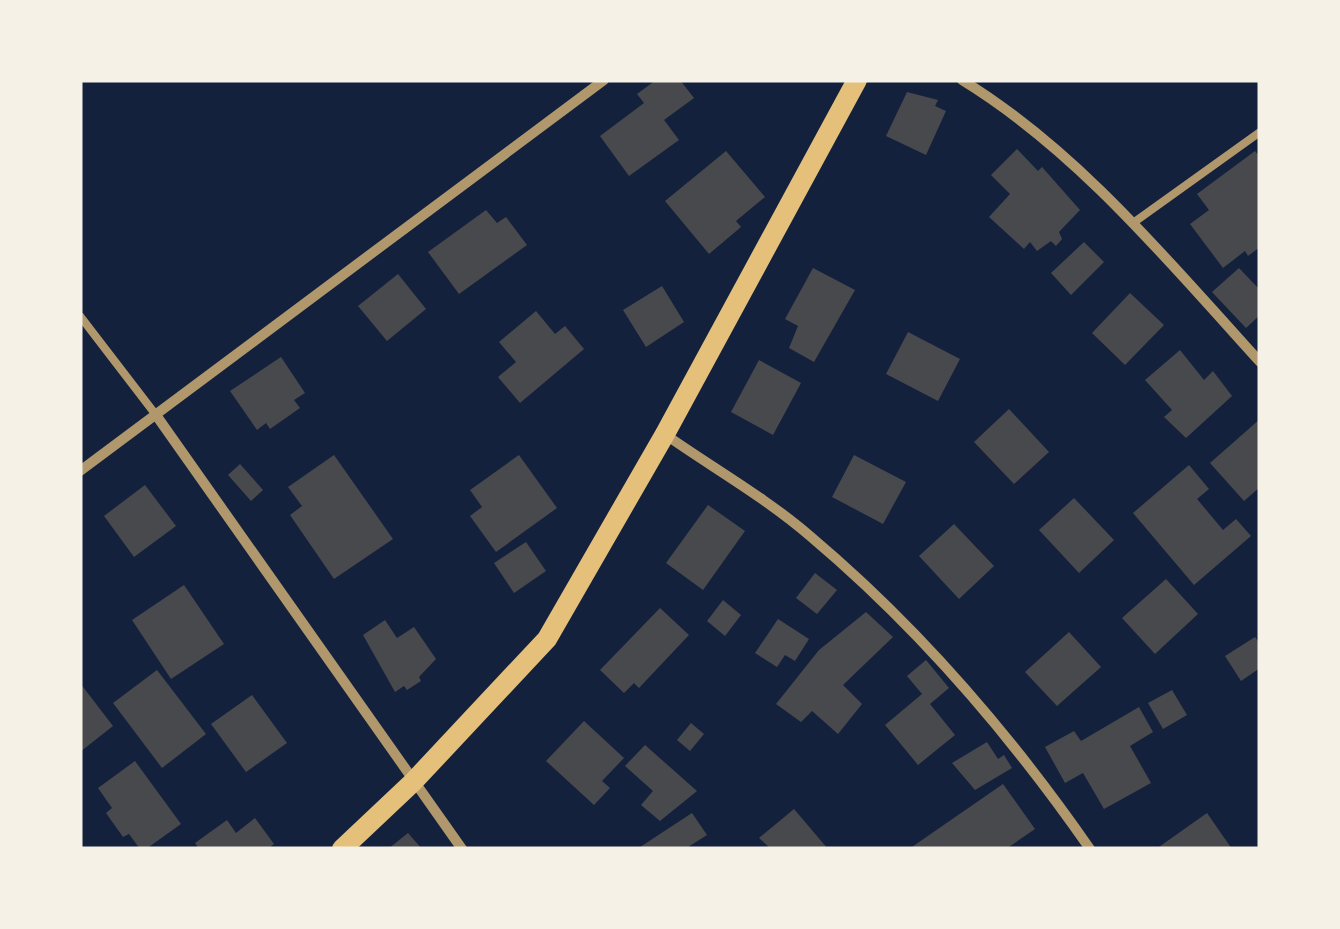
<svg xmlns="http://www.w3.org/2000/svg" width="1340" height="929" viewBox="0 0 1340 929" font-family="Ubuntu,sans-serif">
<rect width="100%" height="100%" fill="#14213d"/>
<path fill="#48494c" d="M656 80H680L694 98 664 120 679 140 629 176 600 136 644 103 637 94Z
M907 92 938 100 935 106 946 111 926 155 886 136Z
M1017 149 1038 171 1042 167 1080 210 1059 232 1062 239 1056 246 1051 241 1037 251 1030 242 1024 249 989 217 1010 194 991 175Z
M726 151 765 197 736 221 741 227 709 254 665 201Z
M1255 151 1260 157V247L1248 256 1245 251 1223 268 1190 224 1209 210 1197 194Z
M486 210 497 223 506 217 527 245 459 294 428 252Z
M1084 242 1104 262 1071 295 1051 273Z
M813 268 855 290 814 362 789 348 798 326 785 319Z
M1239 268 1260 290V315L1246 328 1212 292Z
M398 274 426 309 387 341 358 306Z
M662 286 684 322 646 347 623 310Z
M1130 293 1164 325 1125 365 1092 333Z
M536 311 555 334 565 326 584 349 520 403 498 377 516 362 499 342Z
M908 332 960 359 938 401 886 374Z
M1180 350 1204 380 1213 371 1232 396 1186 438 1164 417 1172 410 1145 380Z
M281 357 305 393 294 400 300 408 270 429 266 423 257 430 230 391Z
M759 360 801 383 773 435 731 412Z
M1009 409 1049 452 1014 484 974 442Z
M1260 419V487L1244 501 1210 463Z
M334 455 393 539 334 579 290 515 302 506 288 487Z
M519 455 557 508 496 552 470 516 482 507 470 490Z
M854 455 906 482 883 524 832 497Z
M240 464 263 490 251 501 228 475Z
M1189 465 1209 489 1197 499 1223 530 1236 519 1251 536 1194 585 1133 513Z
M145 485 176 526 134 557 104 516Z
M1074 498 1114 540 1079 573 1039 530Z
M708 505 745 531 703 590 666 563Z
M954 524 994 566 959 599 919 556Z
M526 542 546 571 514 593 494 563Z
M815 573 837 590 817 614 796 598Z
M1166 579 1198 614 1155 654 1122 618Z
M184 585 224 644 171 679 132 620Z
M723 600 741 615 725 636 707 621Z
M660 608 689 635 639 688 634 683 624 693 600 670Z
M866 612 893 637 843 685 862 704 838 734 812 711 801 722 776 704 819 650Z
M778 619 809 639 795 661 785 655 777 667 755 653Z
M385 620 397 638 414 627 436 659 419 677 421 681 407 690 404 686 395 692 363 635Z
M1069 632 1101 667 1057 706 1025 672Z
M1255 637 1260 644V668L1241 681 1225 656Z
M926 660 949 688 930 704 955 735 918 765 885 725 922 694 907 676Z
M157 670 206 734 162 768 113 703Z
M80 683 113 726 80 752Z
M1172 690 1187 715 1163 729 1148 703Z
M252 695 287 743 246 772 211 724Z
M1139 707 1153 732 1130 746 1151 783 1104 809 1083 773 1065 783 1045 747 1074 731 1081 741Z
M584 721 624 758 602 781 610 788 594 805 546 761Z
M691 723 704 734 690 751 677 740Z
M987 742 998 759 1004 755 1012 768 975 790 952 763Z
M645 745 697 791 660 821 641 805 653 791 625 766Z
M135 761 181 824 146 849H140L129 834 123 837 106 813 112 808 98 788Z
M1003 784 1035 829 1006 849H909Z
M794 809 828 849H771L759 838Z
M692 813 707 835 685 849H637Z
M1207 813 1232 849H1156Z
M255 818 274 844 268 849H199L195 843 227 820 236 833Z
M408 833 422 849H388Z"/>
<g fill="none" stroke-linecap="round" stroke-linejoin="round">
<path stroke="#b1986c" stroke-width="8" d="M1133 223 1260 132
M80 316 156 415"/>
<path stroke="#b1986c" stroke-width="10" d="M962 80C1078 151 1169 262 1260 362
M156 415 462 849
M666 435C713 468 766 498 810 536 918 627 1010 734 1090 849
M80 471 604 80"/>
<path stroke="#e5c07b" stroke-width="20" d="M342 849 413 782 547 639 665 434 857 80"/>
</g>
<rect width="1340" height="929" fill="none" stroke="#f6f1e7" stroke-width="165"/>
</svg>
